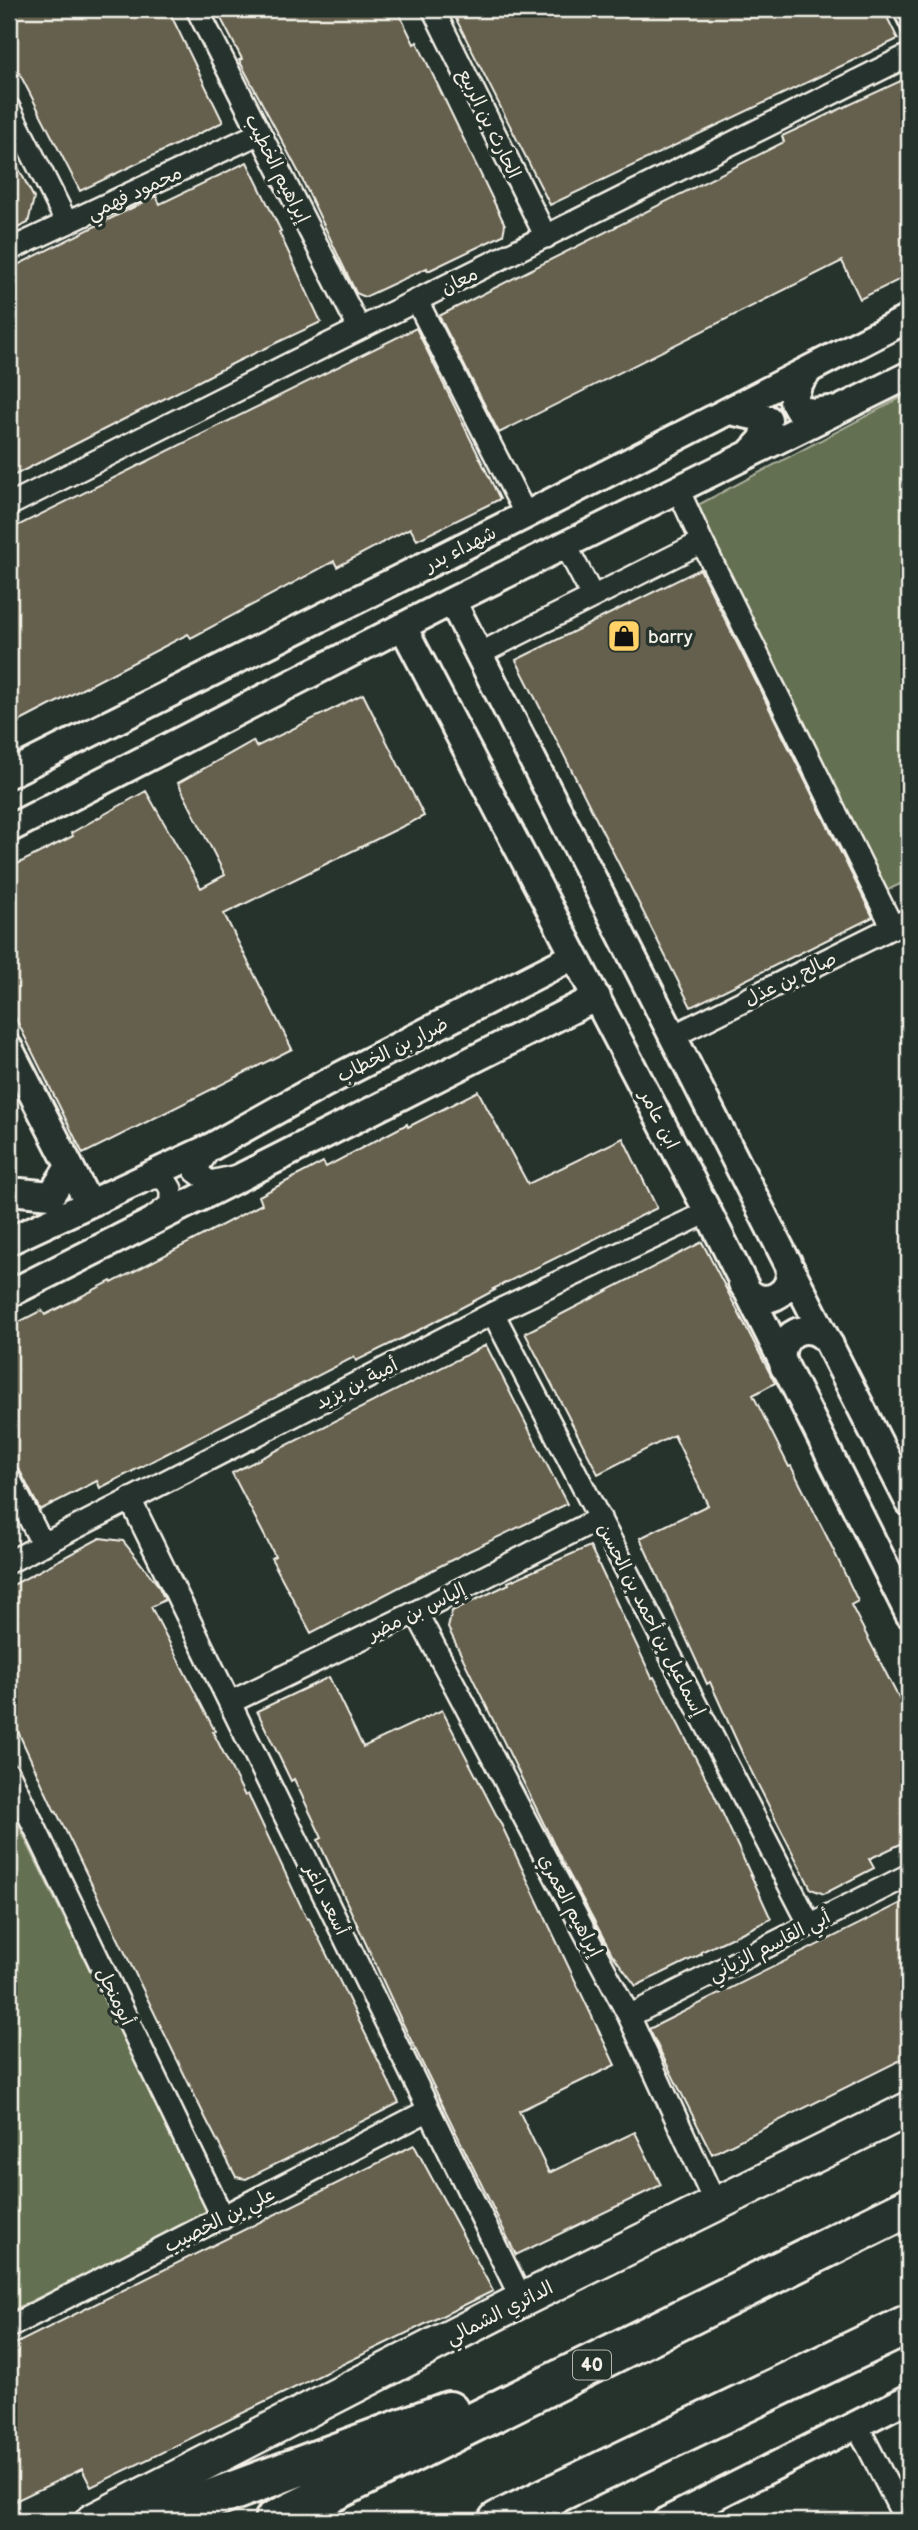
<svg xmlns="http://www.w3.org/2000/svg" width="918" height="2530" viewBox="0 0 918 2530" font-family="'Balsamiq Sans','Playpen Sans Arabic',sans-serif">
<rect width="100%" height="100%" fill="#26332d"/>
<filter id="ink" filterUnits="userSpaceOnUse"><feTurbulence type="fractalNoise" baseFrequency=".0143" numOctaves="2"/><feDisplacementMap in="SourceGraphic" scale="14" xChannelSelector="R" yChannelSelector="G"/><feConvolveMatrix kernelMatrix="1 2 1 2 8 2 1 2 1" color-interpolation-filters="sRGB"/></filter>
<g filter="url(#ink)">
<path fill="#637051" stroke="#acb09c" stroke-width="2" d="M904 396 909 406V880L879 894 696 506Z
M9 1806 210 2214 9 2312Z"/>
<path fill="#65604e" stroke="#f4f1e8" stroke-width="2" d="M9 9H168L223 122 80 191 9 53Z
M216 9H397L414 44 417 42 505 225 503 235 428 271 427 268 365 297 356 293 299 173 239 60 242 59Z
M451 9H883L898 39 550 205Z
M909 77V275L860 299 842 261 499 433 439 316 784 142 782 136Z
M9 150 34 198 28 223 9 232Z
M247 162 281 231 279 232 321 322 238 361 9 478V269L156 196 160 204Z
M416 328 500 499 417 540 410 528 337 567 334 561 191 638 188 634 9 727V530Z
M700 569 873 917 691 1007 516 660Z
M363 694 424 816 224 914 292 1049 83 1154 9 1005V868L73 836 71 833 146 791 201 888 225 875 178 783 253 741 256 747Z
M478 1091 528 1184 623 1138 657 1208 493 1289 495 1290 417 1331 356 1361 354 1357 100 1488 97 1481 40 1510 20 1471 16 1467 9 1465V1327L42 1310 45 1315 111 1281 112 1283 262 1204 259 1196 323 1162 326 1167 407 1124 408 1127Z
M702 1242 775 1383 753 1395 789 1467 791 1466 829 1541 858 1601 851 1605 909 1718V1840L869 1859 874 1868 824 1894 811 1889 744 1757 710 1682 707 1684 640 1538 708 1505 674 1435 598 1474 525 1333Z
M486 1345 567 1504 469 1551 311 1633 271 1558 275 1556 232 1473Z
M100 1538 123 1541 158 1585 165 1600 151 1607 215 1731 213 1732 245 1796 248 1794 307 1919 309 1918 399 2103 246 2179 236 2177 206 2119 56 1811 55 1812 9 1712V1587Z
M590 1546 652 1678 654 1677 711 1788 771 1919 701 1952 702 1954 636 1986 612 1954 563 1863 448 1628 452 1611 509 1584 508 1582Z
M329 1677 363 1747 442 1710 501 1824 615 2065 519 2111 549 2173 635 2132 661 2185 516 2255 402 2022 318 1840 322 1838 294 1779 291 1781 257 1711Z
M909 1899V2056L712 2154 649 2029Z
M414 2145 493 2291 91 2487 82 2469 9 2504V2347Z"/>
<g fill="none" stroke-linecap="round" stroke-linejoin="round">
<defs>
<path id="service" d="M898 9 909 31"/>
<path id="minor" d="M197 9 359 328
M433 9 546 237
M9 108 67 223
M9 250 260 133
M417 301 526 515
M678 489 702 542 893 928
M9 505C308 353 609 206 909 55
M566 546 593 597
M479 654 702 542
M671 1037 909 919
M211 1147 195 1171 210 1182 233 1177
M143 1182 153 1178H164L171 1189V1204L154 1217
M493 1313 810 1925
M9 1478 43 1545
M130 1499 522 2300
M9 1562 493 1313 708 1212
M416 1612 629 2016 715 2203
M231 1702 416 1612 600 1518
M9 1774 223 2218
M629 2016 909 1875
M9 2327 429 2110
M857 2425 906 2521"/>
<path id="tertiary" d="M810 369 799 383 793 401 798 409 812 412 830 410
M730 411 768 419 763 439 751 452
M452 601 909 1502
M403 627 708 1212 909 1614
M9 774 526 515 909 318
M9 829 452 601 909 375
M9 1048 88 1202
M20 1192 51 1195 69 1167
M9 1241 211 1147 324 1084 574 956
M742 1283C758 1314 799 1295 788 1262
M9 1294 597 997
M784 1367C772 1334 812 1315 830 1345
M666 2521 909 2398"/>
<path id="primary" d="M92 2521 522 2300 909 2109"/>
<path id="motorway" d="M152 2521 449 2411
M274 2521 909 2207
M498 2521 909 2324"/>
</defs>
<use href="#service" stroke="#f4f1e8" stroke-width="16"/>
<use href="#minor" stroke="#f4f1e8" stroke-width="26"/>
<use href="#tertiary" stroke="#f4f1e8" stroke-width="32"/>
<use href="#primary" stroke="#f4f1e8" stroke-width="38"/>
<use href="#motorway" stroke="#f4f1e8" stroke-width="44"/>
<use href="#service" stroke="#26332d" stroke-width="10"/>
<use href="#minor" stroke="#26332d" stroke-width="21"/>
<use href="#tertiary" stroke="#26332d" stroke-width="26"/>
<use href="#primary" stroke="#26332d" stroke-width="33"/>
<use href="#motorway" stroke="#26332d" stroke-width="38"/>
</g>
</g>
<defs>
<symbol id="shop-square" viewBox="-11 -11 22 22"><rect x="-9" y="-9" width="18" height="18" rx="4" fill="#ffd166" stroke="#26332d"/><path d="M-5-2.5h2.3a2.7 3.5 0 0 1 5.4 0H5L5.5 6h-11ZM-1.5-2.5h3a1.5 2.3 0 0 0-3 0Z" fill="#111"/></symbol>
</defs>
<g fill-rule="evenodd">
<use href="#shop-square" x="605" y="617" width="38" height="38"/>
</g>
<g text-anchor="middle" stroke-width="7" stroke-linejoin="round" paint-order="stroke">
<rect fill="#26332d" stroke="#b6b8b0" stroke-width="2" x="573" y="2350.5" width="38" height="29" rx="5"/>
<g font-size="18" font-weight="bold" fill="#f4f1e8">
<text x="592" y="2371">40</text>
</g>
<g font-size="19" fill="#f4f1e8" stroke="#26332d">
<text transform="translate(490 123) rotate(64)" y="7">الحارث بن الربيع</text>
<text transform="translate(278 168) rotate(63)" y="7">إبراهيم الخطيب</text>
<text transform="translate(134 192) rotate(-25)" y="7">محمود فهمي</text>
<text transform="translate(459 280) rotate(-26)" y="7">معان</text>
<text transform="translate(460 548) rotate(-27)" y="7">شهداء بدر</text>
<text transform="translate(790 978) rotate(-26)" y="7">صالح بن عذل</text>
<text transform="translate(392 1049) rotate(-27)" y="7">ضرار بن الخطاب</text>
<text transform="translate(660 1119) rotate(63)" y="7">ابن عامر</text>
<text transform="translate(356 1383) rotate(-27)" y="7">أمية بن يزيد</text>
<text transform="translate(416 1611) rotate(-26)" y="7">إلياس بن مضر</text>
<text transform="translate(652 1619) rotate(63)" y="7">إسماعيل بن أحمد بن الحسن</text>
<text transform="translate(327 1899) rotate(64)" y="7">أسعد داغر</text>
<text transform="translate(571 1905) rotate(62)" y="7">إبراهيم العمري</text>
<text transform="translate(769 1945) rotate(-27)" y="7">أبي القاسم الزياني</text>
<text transform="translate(116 1996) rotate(64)" y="7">أبومنجل</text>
<text transform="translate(219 2219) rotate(-27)" y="7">علي بن الخصيب</text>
<text transform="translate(499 2312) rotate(-27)" y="7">الدائري الشمالي</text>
</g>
<g font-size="19" fill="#f4f1e8" stroke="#26332d" text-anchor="start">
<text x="648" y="643">barry</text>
</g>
</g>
<rect width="918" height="2530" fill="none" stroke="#26332d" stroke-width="35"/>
<rect x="18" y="18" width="883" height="2495" fill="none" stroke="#f4f1e8" stroke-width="2.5" filter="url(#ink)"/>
</svg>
